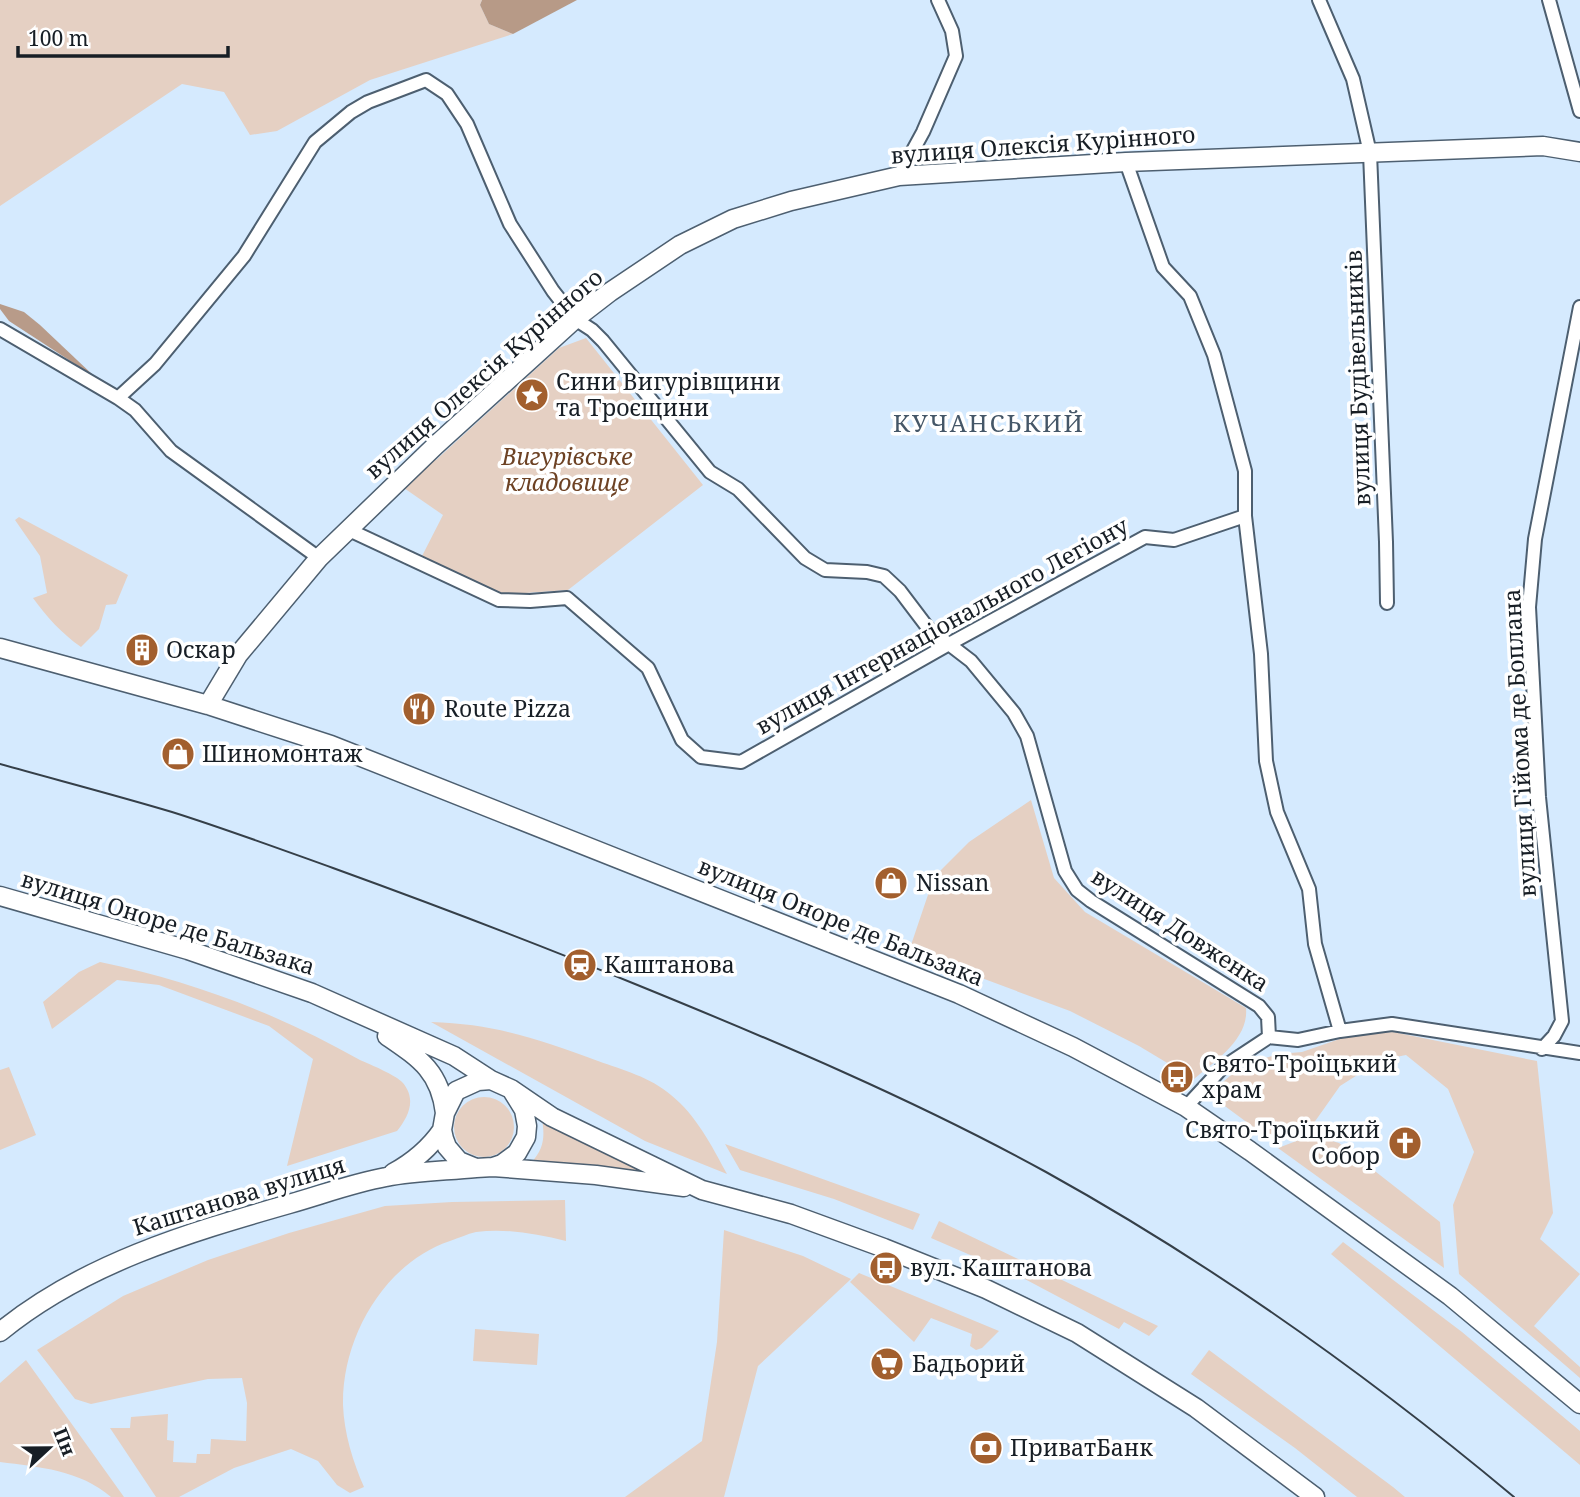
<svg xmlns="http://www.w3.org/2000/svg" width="1580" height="1497" viewBox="0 0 1580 1497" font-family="'Noto Serif',serif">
<rect width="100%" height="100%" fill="#d5eafe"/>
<path fill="#e5d0c3" d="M0 0H482L480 5 489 24 513 34 370 80 277 131 250 135 224 92 182 84 0 206Z
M586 338 703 485 568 590 499 595 421 558 443 515 401 486 427 461 436 460 559 348Z
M19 517 128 575 116 604 106 605 99 629 81 647C61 633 47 617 33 598L47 593 40 556 15 520Z
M1031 800 1054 878 1085 912 1246 1008C1249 1039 1215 1061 1194 1079L1139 1046 1070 1011 909 951 934 877 969 842Z
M100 962C195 982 276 1013 360 1060 371 1065 396 1075 403 1083 417 1100 408 1117 397 1131L287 1166 313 1059 269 1026 159 985 117 980 52 1029 43 1002 79 972Z
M431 1022C496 1024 538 1039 598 1061 623 1070 650 1077 671 1095 696 1115 712 1146 727 1174L645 1141Z
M1393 1032 1537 1061 1553 1213 1540 1239 1580 1274 1534 1326 1580 1367V1378L1459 1274 1453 1205 1474 1152 1448 1089 1406 1055 1381 1060 1340 1086 1311 1127 1293 1132 1264 1135 1214 1098 1215 1089 1231 1075 1255 1061 1279 1054 1302 1052 1354 1034Z
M9 1067 36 1135 0 1150V1070Z
M454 1127a30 30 0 1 1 60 0a30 30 0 1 1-60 0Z
M542 1119 643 1171 531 1163C544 1149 545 1137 542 1119Z
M1312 1135 1339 1143 1440 1222 1444 1268 1278 1148Z
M725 1144 920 1214 913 1230 834 1199 740 1170Z
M565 1200 566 1241C536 1234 507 1228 476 1232 467 1234 459 1238 450 1241 385 1263 342 1336 343 1405 344 1433 353 1462 364 1487L350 1493 337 1485 318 1461 291 1449 234 1468 179 1497H156L110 1428H130L131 1417 168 1414 167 1440 174 1441 173 1462 196 1463 197 1454H210L211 1439 246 1441 247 1403 242 1378 208 1379 91 1404 75 1399 37 1350 123 1296 208 1260 289 1233 385 1206 452 1202Z
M939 1221 1158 1326 1149 1336 1124 1322 1119 1329 1021 1277 931 1238Z
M724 1230 803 1256 851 1279 758 1366 724 1497H625L702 1441 717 1342Z
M1343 1242 1462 1332 1580 1431V1465L1331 1254Z
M859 1273 999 1331 982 1348 976 1350 970 1346 972 1334 931 1318 914 1342 850 1282Z
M475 1329 539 1334 537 1365 473 1361Z
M1209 1350 1393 1487 1405 1497H1357L1295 1448 1191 1374Z
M26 1360 124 1497H111C80 1470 39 1467 0 1462V1383Z"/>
<path fill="#b89b89" d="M0 304 24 312 40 325 95 377 9 321 0 309Z"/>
<path fill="#b79a87" d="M482 0H577L513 34 489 24 480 5Z"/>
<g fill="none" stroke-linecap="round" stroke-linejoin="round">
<defs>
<path id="street" d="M1319 0 1353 79 1370 153 1386 542 1387 603
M1549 0 1580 111
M1126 162 1163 267 1190 296 1214 355 1245 471V516L1261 654 1266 761 1277 812 1309 889 1315 944 1340 1031
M899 176 923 132 956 56 952 31 938 0
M0 329 118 398
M347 529 499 600 530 601 567 598 648 668 682 740 701 757 741 762 949 644 1145 537 1174 540 1245 516
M319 558 171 451 135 410 118 398 155 364 244 256 315 142 351 112 368 102 426 80 447 94 467 124 510 224 553 291 575 319 592 330 603 341 710 472 738 489 805 558 825 570 867 572 884 576 900 591 928 628 971 661 1014 713 1027 736 1065 871 1077 890 1091 901 1259 1006 1268 1017 1269 1037
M1542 1049 1554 1036 1562 1021 1539 797 1529 607 1535 539 1580 307
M1186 1107 1222 1068 1269 1037 1298 1040 1340 1031 1392 1024 1580 1053"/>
<path id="secondary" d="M0 648 208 705 331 745 959 994 1073 1047 1186 1107 1250 1151 1450 1296 1580 1404
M208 705 238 655 319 558 436 445 575 319 610 292 680 245 733 219 791 201 899 176 1126 162 1543 146 1580 152
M0 896 188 950 312 993 454 1056 491 1080
M387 1036C419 1058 440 1071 445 1113
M511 1089 524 1110 527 1126 526 1137 517 1153 502 1164 493 1167 476 1168 459 1161 447 1147 444 1139 442 1130 445 1113 456 1091 478 1081 491 1080 511 1089 552 1117 702 1190 791 1214 884 1248 986 1289 1077 1333 1196 1408 1315 1497
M493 1167 596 1175 684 1187
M393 1173C413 1162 429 1149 442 1130
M0 1332C83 1264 187 1233 289 1204 321 1195 353 1183 386 1177 415 1171 446 1171 476 1168"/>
</defs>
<use href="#street" stroke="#4d5f70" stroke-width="16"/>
<use href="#secondary" stroke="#4d5f70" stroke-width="21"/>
<use href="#street" stroke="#fff" stroke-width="12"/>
<use href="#secondary" stroke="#fff" stroke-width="18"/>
<path stroke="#353f48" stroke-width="2" d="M0 764C57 780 115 795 172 812 226 829 280 849 333 868 435 905 535 943 635 984 775 1041 913 1099 1046 1172 1212 1264 1368 1375 1514 1497"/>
</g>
<defs>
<symbol id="sight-disc" viewBox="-11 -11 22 22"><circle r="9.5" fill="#a25f2e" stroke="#fff"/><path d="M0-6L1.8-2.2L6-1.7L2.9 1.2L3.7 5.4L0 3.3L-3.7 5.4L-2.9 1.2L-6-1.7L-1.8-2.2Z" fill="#fff"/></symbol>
<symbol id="building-disc" viewBox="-11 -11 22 22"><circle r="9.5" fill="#a25f2e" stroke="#fff"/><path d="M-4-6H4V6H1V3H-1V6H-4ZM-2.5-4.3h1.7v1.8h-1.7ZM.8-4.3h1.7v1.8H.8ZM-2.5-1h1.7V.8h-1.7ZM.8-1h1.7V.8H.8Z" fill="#fff"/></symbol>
<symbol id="restaurant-disc" viewBox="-11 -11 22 22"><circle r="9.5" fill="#a25f2e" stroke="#fff"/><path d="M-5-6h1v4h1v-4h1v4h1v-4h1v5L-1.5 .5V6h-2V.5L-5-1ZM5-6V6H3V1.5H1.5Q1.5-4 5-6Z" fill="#fff"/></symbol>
<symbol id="shop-disc" viewBox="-11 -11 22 22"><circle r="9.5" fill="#a25f2e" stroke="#fff"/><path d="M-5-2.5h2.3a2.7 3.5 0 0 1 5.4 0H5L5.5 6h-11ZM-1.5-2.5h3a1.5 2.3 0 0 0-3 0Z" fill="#fff"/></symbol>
<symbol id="station-disc" viewBox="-11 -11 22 22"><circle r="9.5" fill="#a25f2e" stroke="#fff"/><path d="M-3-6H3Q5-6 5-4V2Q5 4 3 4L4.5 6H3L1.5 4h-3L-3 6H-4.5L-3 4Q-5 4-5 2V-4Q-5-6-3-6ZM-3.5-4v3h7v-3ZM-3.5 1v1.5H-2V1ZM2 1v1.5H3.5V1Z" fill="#fff"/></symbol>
<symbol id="bus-disc" viewBox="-11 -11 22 22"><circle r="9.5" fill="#a25f2e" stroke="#fff"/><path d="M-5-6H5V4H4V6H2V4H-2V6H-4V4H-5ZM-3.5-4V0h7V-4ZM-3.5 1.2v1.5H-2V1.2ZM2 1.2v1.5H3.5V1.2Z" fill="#fff"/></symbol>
<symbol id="church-disc" viewBox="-11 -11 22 22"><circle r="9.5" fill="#a25f2e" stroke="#fff"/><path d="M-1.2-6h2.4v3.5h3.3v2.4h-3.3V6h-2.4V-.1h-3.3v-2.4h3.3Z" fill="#fff"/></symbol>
<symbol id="supermarket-disc" viewBox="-11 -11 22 22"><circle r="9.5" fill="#a25f2e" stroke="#fff"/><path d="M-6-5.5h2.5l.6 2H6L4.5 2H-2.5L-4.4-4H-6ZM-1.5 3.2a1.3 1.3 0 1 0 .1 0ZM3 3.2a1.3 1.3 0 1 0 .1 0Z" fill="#fff"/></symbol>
<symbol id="bank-disc" viewBox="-11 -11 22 22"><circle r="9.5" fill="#a25f2e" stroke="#fff"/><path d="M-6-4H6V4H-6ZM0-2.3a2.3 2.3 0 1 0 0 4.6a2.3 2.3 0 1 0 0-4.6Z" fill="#fff"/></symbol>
</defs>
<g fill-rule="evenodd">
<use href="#sight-disc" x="513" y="376" width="38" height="38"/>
<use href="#building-disc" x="123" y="631" width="38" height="38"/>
<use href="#restaurant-disc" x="400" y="690" width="38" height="38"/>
<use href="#shop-disc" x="159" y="735" width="38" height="38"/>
<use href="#shop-disc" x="872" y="864" width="38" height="38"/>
<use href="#station-disc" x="561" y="946" width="38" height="38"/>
<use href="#bus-disc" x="1158" y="1058" width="38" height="38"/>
<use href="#church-disc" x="1386" y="1124" width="38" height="38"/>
<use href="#bus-disc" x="867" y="1249" width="38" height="38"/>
<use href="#supermarket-disc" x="868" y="1345" width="38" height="38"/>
<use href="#bank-disc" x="967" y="1429" width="38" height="38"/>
</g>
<g text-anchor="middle" stroke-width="7" stroke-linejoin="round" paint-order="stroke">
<g font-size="23" fill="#171e25" stroke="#fff">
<text transform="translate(1043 145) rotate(-4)" y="8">вулиця Олексія Курінного</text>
<text transform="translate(484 374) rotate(-41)" y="8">вулиця Олексія Курінного</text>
<text transform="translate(1358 378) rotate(-92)" y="8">вулиця Будівельників</text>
<text transform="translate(942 626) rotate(-29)" y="8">вулиця Інтернаціонального Легіону</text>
<text transform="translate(1520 743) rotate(-93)" y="8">вулиця Гійома де Боплана</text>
<text transform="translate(841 922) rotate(22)" y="8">вулиця Оноре де Бальзака</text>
<text transform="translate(168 923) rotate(17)" y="8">вулиця Оноре де Бальзака</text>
<text transform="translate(1180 930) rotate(33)" y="8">вулиця Довженка</text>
<text transform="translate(239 1196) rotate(-17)" y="8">Каштанова вулиця</text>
</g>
<g font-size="23" fill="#171e25" stroke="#fff" text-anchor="start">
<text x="556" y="390">Сини Вигурівщини<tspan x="556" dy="26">та Троєщини</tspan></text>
<text x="166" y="658">Оскар</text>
<text x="444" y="717">Route Pizza</text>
<text x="202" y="762">Шиномонтаж</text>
<text x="916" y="891">Nissan</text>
<text x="604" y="973">Каштанова</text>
<text x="1202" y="1072">Свято-Троїцький<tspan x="1202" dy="26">храм</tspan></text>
<text x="1380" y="1138" text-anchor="end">Свято-Троїцький<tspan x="1380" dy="26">Собор</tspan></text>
<text x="910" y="1276">вул. Каштанова</text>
<text x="912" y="1372">Бадьорий</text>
<text x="1010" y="1456">ПриватБанк</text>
</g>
<g font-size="23" font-style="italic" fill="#6d4224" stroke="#fff">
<text x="567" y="465">Вигурівське<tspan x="567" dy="26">кладовище</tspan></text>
</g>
<g font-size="24" letter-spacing="2" fill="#455768" stroke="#fff">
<text x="989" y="432">КУЧАНСЬКИЙ</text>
</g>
</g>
<g transform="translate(49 1448) rotate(68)" stroke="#ffffff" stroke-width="5" paint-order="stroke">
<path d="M0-5L12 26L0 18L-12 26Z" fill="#171e25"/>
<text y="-10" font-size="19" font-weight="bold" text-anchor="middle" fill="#171e25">Пн</text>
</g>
<path d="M18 46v10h210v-10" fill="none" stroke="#171e25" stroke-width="3.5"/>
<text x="28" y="46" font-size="21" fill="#171e25" stroke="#ffffff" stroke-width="5" paint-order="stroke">100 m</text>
</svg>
